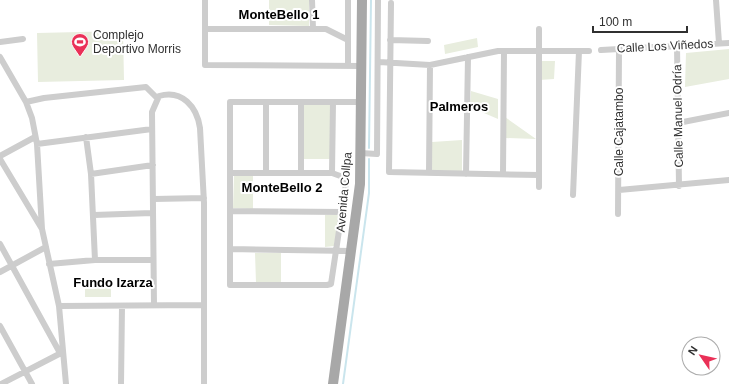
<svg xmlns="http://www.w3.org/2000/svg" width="729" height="384" viewBox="0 0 729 384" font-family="Helvetica,sans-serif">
<rect width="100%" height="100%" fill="#fff"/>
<path fill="#e8edde" d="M269 0H309V26L269 25Z
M123 31 124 80 38 82 37 33Z
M477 38 478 47 445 54 444 45Z
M729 49V79L685 87 686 53Z
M539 61H555L554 79 539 80Z
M471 91 498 99V119L470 107Z
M304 105H330V159H304Z
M505 117 536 139 505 138Z
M462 140V172L431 171 432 142Z
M234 176H253V209L233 208Z
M325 215H339L334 246 325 247Z
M255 253H281V283H256Z
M111 282V297H85V283Z"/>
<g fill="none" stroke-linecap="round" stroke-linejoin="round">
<path stroke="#cae5ed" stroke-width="2" d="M369 148 371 0
M343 384 369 193V159"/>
<path stroke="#cdcdcd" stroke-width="6" d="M205 0V65L362 66
M312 0 313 29
M348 0V66
M716 0 719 43
M391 3 389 172 539 175
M205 29H326L348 40
M390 40 428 41
M0 42 23 39
M677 46 679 186
M601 50 729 43
M0 57 26 102 32 118 37 144 42 229
M379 62 430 65 498 51H589
M26 102 44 98 146 87 157 98
M678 123 729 113
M86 137 91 174 95 260
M37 144 152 129
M360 153 377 154 378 0
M0 156 35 137
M0 159 42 229 59 306
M230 173H332L343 177 346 184 331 284 327 285H230V102H361
M266 173V102
M301 173V102
M332 173 333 102
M429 173 430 65
M91 174 153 165
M466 174 468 57
M503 174 504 51
M539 187V29
M619 190 729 180
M573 195 579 51
M154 199 204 198
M230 211 342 212
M618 214 619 49
M94 215 152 213
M0 244 60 353
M230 249 351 251
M49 264 95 260H153
M0 272 46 247
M154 305 152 112 159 96C182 89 197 107 200 128L204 203V384
M0 326 32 384
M1 384 63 352
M66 384 59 306 204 305
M121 384 122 306"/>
<path stroke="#a8a8a8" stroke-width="10" d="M333 384 360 184 362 0"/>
</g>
<defs>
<symbol id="stadium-pin" viewBox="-11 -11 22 30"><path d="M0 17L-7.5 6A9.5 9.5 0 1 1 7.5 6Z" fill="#ea3057" stroke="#fff"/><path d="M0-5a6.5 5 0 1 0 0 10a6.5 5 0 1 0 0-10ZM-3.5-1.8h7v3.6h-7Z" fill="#fff"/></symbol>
</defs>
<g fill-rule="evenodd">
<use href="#stadium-pin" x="70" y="32" width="20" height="27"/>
</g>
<g text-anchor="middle" stroke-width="4" stroke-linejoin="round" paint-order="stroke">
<g font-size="12" fill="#303030" stroke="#fff" text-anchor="start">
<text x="93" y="39">Complejo<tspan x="93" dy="14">Deportivo Morris</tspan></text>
</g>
<g font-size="12" fill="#303030" stroke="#fff">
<text transform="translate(665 46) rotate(-3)" y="4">Calle Los Viñedos</text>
<text transform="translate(678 116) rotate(-91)" y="4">Calle Manuel Odría</text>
<text transform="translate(619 132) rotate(-90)" y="4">Calle Cajatambo</text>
<text transform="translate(344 192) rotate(-85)" y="4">Avenida Collpa</text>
</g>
<g font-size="13" font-weight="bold" fill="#000" stroke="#fff">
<text x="279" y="19">MonteBello 1</text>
<text x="459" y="111">Palmeros</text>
<text x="282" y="192">MonteBello 2</text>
<text x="113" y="287">Fundo Izarza</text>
</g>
</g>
<g transform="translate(701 356) rotate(304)"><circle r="19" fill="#ffffff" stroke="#acacac"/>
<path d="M0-3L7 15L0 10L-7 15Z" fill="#ea3057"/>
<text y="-6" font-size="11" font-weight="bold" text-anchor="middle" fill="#303030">N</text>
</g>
<path d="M593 26v6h94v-6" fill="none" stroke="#303030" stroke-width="2"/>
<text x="599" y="26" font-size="12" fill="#303030" stroke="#ffffff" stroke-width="3" paint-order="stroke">100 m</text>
</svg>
